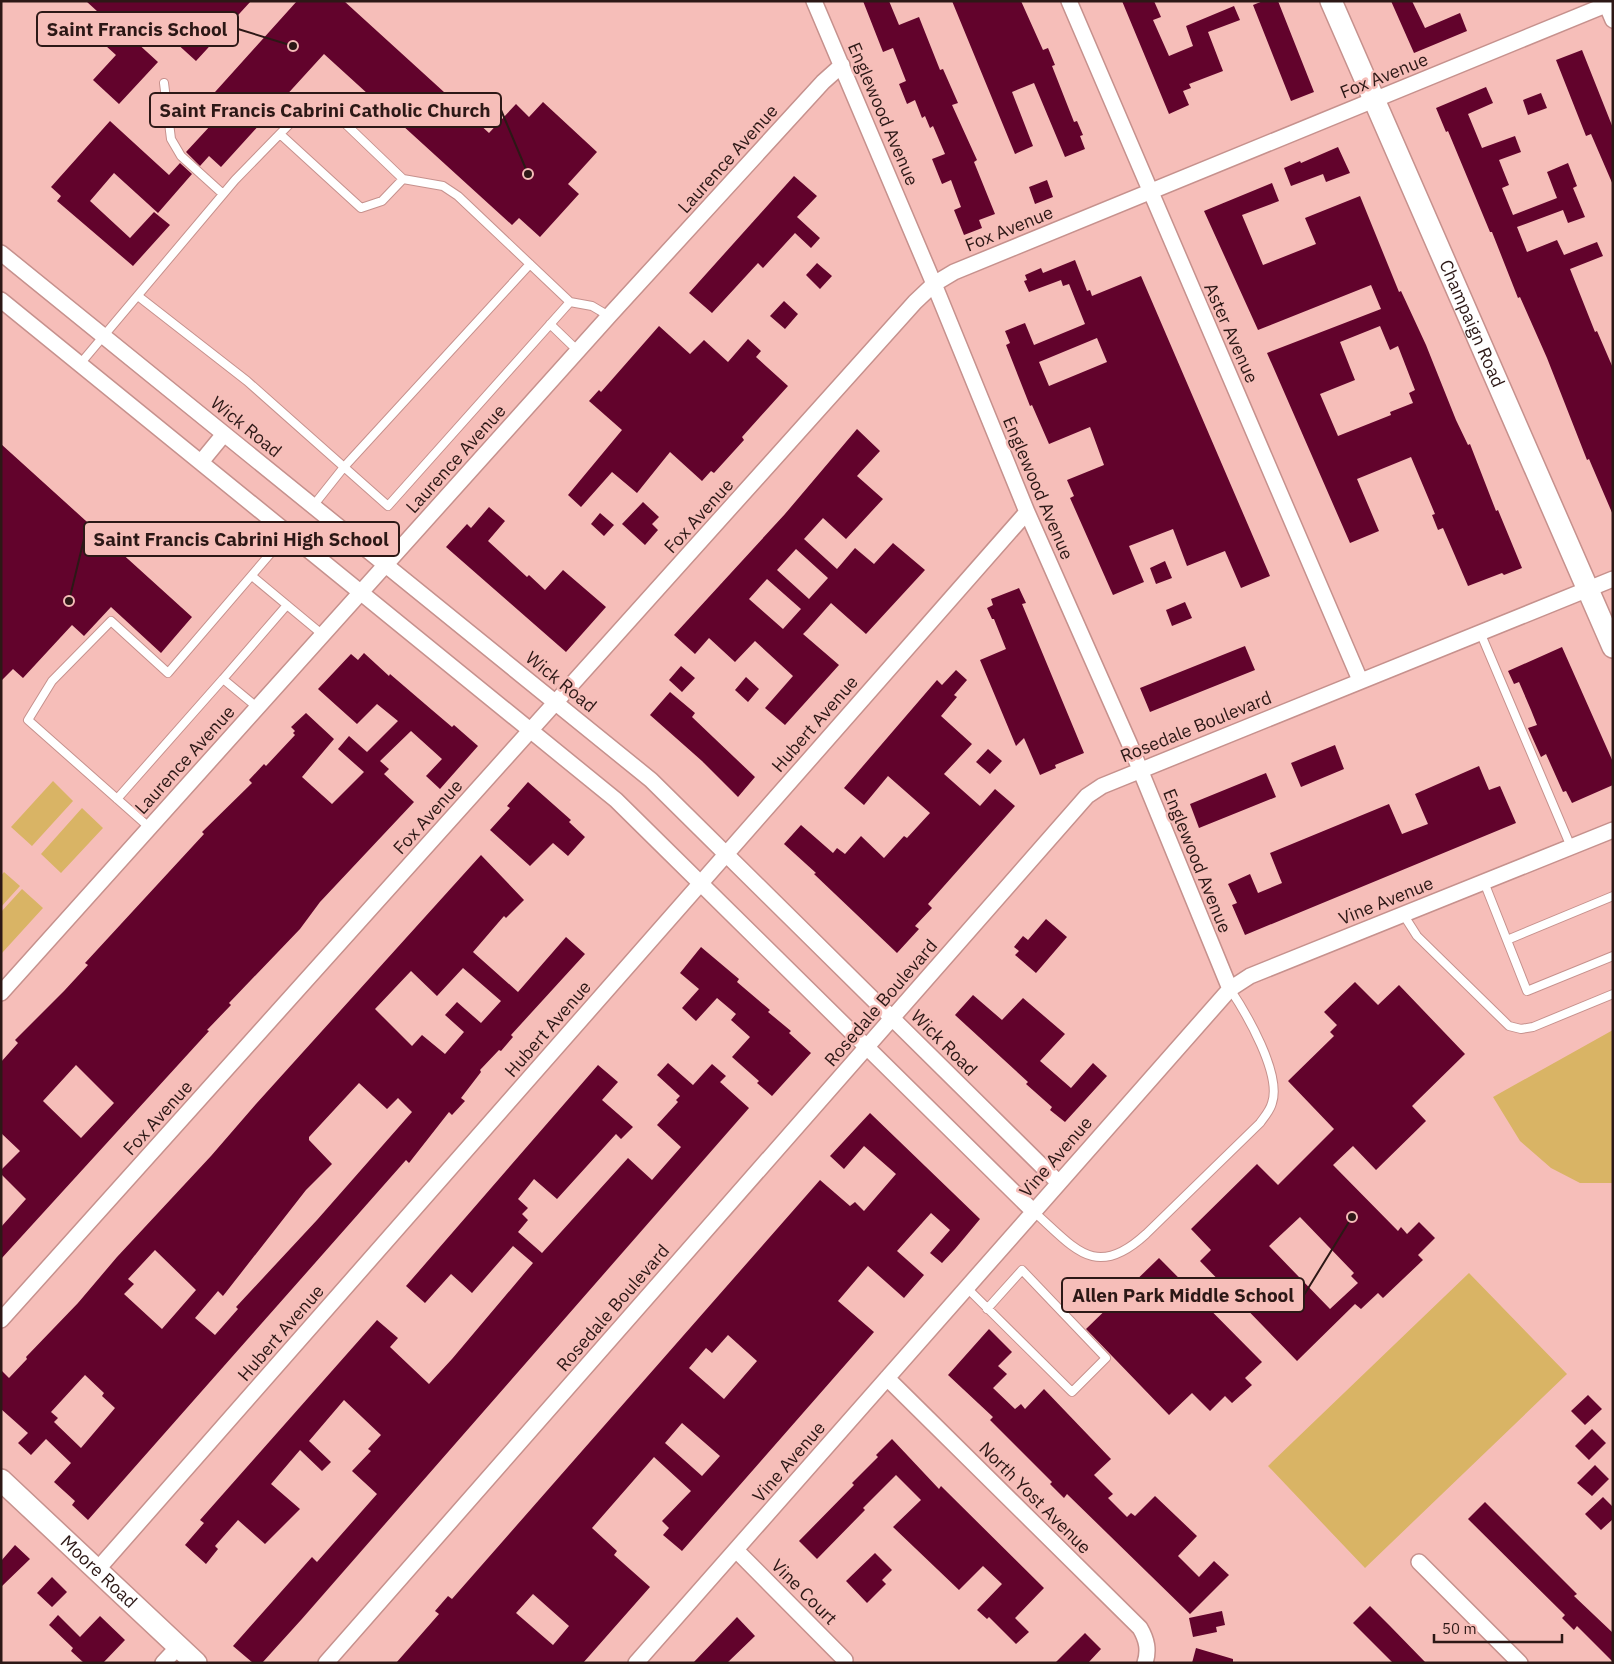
<svg xmlns="http://www.w3.org/2000/svg" width="1614" height="1664" viewBox="0 0 1614 1664" font-family="'IBM Plex Sans',sans-serif">
<rect width="100%" height="100%" fill="#f6beb9"/>
<path fill="#d9b465" d="M53 781 73 801 32 846 11 827Z
M82 808 103 828 61 873 41 854Z
M4 872 20 886 1 907V876Z
M22 889 43 908 2 953 1 912Z
M1613 1030V1183H1580L1551 1168 1520 1141 1493 1097Z
M1469 1273 1567 1374 1365 1568 1268 1466Z"/>
<path fill="#62032c" fill-rule="evenodd" d="M86 1H251L196 61 142 12 124 31 158 62 119 104 93 80 116 55 96 37 110 23Z
M297 1H344L489 133 516 104 529 117 543 102 597 152 568 184 579 194 540 237 519 218 512 225 324 54 221 167 209 156 200 166 186 152 211 125 197 112Z
M863 1H889L899 25 919 17 940 70 943 69 958 103 952 105 977 160 974 162 995 214 979 220 982 228 964 235 954 210 961 207 951 180 942 184 932 159 945 154 933 126 930 128 925 116 922 118 915 100 907 104 899 84 906 81 893 48 883 52Z
M952 1H1021L1043 50 1048 48 1055 65 1052 66 1074 122 1077 121 1083 135 1080 136 1085 149 1065 157 1034 83 1012 92 1033 146 1015 154Z
M1122 1H1154L1161 17 1153 20 1169 56 1193 46 1186 26 1234 6 1240 20 1208 32 1223 71 1189 84 1191 88 1183 91 1189 105 1169 114Z
M1263 1H1278L1314 92 1291 101 1253 5Z
M1391 1H1412L1425 28 1460 13 1467 31 1414 53Z
M1582 50 1613 128V185L1591 134 1586 136 1556 60Z
M1486 87 1493 103 1468 114 1482 148 1515 136 1521 152 1499 160 1509 185 1502 188 1513 215 1557 198 1547 172 1568 163 1577 186 1573 188 1585 217 1568 223 1563 210 1517 227 1527 252 1557 240 1564 255 1597 242 1603 256 1570 269 1595 332 1597 331 1613 368V515L1589 459 1587 460 1547 358 1520 297 1518 298 1492 232H1490L1448 131 1446 132 1436 108Z
M1541 93 1547 108 1528 115 1523 100Z
M110 121 169 175 180 163 192 174 158 213 114 173 90 201 130 238 154 212 170 225 133 266 57 201 61 196 51 187Z
M1338 147 1350 173 1326 182 1323 174 1291 186 1284 168 1300 161 1301 163Z
M794 176 817 196 797 217 820 238 811 248 795 233 763 268 758 263 712 313 689 293Z
M1047 180 1053 197 1035 204 1029 187Z
M1272 183 1279 201 1242 215 1263 265 1316 244 1305 218 1360 196 1399 292 1401 291 1426 345 1456 420 1468 445 1470 444 1496 511 1498 510 1522 568 1504 575 1502 573 1468 586 1443 528 1438 530 1432 515 1435 514 1411 457 1357 479 1379 531 1350 543 1267 353 1381 309 1371 285 1258 330 1204 211ZM1380 326 1390 350 1398 346 1415 390 1409 393 1413 403 1390 412 1391 415 1338 436 1320 394 1355 380 1340 342Z
M1075 260 1087 291 1090 290 1092 296 1141 276 1270 576 1241 588 1225 551 1187 566 1173 529 1129 546 1144 582 1113 595 1070 498 1074 496 1067 480 1104 465 1092 432 1090 427 1049 444 1032 405 1030 406 1006 345 1010 343 1005 331 1025 323 1034 345 1085 324 1069 284 1063 286 1061 280 1029 292 1024 281 1027 280 1025 275 1041 268 1043 273ZM1097 338 1107 362 1049 386 1039 362Z
M817 263 832 276 820 289 806 275Z
M784 301 798 314 785 329 770 316Z
M659 326 690 354 704 340 728 362 748 339 761 351 756 357 788 386 742 437 744 440 714 473 711 471 702 481 670 452 637 493 612 472 581 507 568 495 622 430 589 401 599 390 601 392Z
M857 429 880 451 857 476 883 499 846 539 823 518 804 539 837 569 855 548 874 564 893 543 925 570 866 634 831 603 808 629 803 634 839 665 785 725 765 708 793 676 755 641 735 662 709 638 695 654 674 635 785 514ZM796 549 828 578 809 599 777 570ZM767 579 801 609 783 629 749 599Z
M1 444 192 617 161 653 111 607 84 636 72 625 23 678 13 669 1 681Z
M643 502 659 517 652 524 658 530 645 545 622 524Z
M489 507 505 521 488 541 527 577 529 575 545 590 563 570 606 607 566 652 446 547 467 524 471 528Z
M600 513 614 525 604 536 591 524Z
M1165 561 1172 578 1156 584 1150 568Z
M1019 588 1026 603 1022 604 1084 753 1055 765 1056 768 1040 775 1024 738 1016 746 980 660 1006 649 994 619H992L987 608 993 605 991 599Z
M1185 602 1192 618 1172 626 1166 610Z
M1245 646 1255 670 1150 712 1140 688Z
M1562 647 1613 762V785L1572 803 1566 791 1563 792 1546 754 1541 757 1528 728 1537 725 1531 710 1519 682 1514 684 1508 671Z
M364 653 389 676 390 674 432 710 452 727 454 725 478 746 440 789 426 776 442 759 411 731 380 761 389 769 384 774 414 802 320 902 300 929 229 1003 231 1005 207 1030 209 1031 1 1259V1227L26 1199 1 1174V1170L20 1151 1 1133V1062L18 1043 15 1040 64 991 88 965 85 963 204 834 202 832 252 783 249 780 264 764 266 766 295 735 293 733 295 731 291 727 306 713 334 739 302 777 332 804 364 772 338 749 349 736 367 752 398 721 377 704 357 724 318 689 351 654 358 660ZM76 1065 114 1103 81 1138 43 1101Z
M681 666 695 678 682 692 669 680Z
M956 670 967 680 954 695 957 697 941 716 972 744 944 774 980 806 995 789 1015 806 928 904 932 908 915 926 919 929 897 953 814 874 816 873 784 844 801 825 833 853 837 848 845 854 861 836 884 858 904 836 907 838 930 813 888 776 864 805 844 788 937 680 942 685Z
M746 677 759 689 748 702 735 690Z
M670 692 695 713 692 717 755 777 738 797 702 761 650 715Z
M1335 745 1344 769 1301 787 1291 763Z
M988 749 1002 761 990 774 976 762Z
M1479 766 1489 790 1500 786 1516 823 1245 935 1232 905 1237 903 1228 884 1250 874 1258 893 1282 883 1270 853 1389 804 1402 834 1428 824 1415 794Z
M1266 773 1276 797 1199 828 1190 804Z
M528 782 571 820 569 822 585 837 568 856 553 843 530 866 490 830 510 808 507 806Z
M481 855 524 900 506 918 504 916 473 952 518 992 566 937 585 954 511 1035 513 1037 501 1051 499 1050 480 1070 481 1072 461 1098 465 1101 452 1115 449 1112 409 1163 406 1160 88 1520 72 1505 75 1501 54 1482 71 1463 46 1439 31 1455 18 1443 28 1433 1 1409V1370L9 1378 27 1359 26 1357 78 1303 117 1257 211 1156 256 1104ZM463 968 501 1001 481 1023 457 1002 445 1015 464 1032 445 1054 422 1035 412 1046 375 1009 411 971 437 996ZM359 1083 387 1109 398 1098 412 1112 317 1220 236 1307 238 1309 215 1335 195 1318 218 1291 223 1296 306 1190 332 1164 309 1140V1137ZM155 1250 196 1290 162 1329 124 1294 134 1284 128 1279ZM85 1375 104 1393 102 1396 115 1408 81 1448 54 1422 58 1418 51 1412Z
M1046 919 1067 937 1036 973 1015 955 1019 951 1014 947 1023 936 1028 940Z
M701 947 739 979 737 982 770 1010 768 1012 791 1031 789 1033 811 1053 772 1096 757 1083 759 1081 732 1057 750 1037 731 1020 736 1014 717 998 696 1021 682 1008 699 989 680 973Z
M1355 982 1378 1005 1399 985 1465 1054 1412 1106 1426 1121 1376 1170 1353 1146 1333 1165 1398 1231 1401 1227 1407 1234 1419 1222 1435 1238 1418 1255 1423 1260 1383 1298 1378 1293 1361 1309 1355 1304 1297 1361 1200 1261 1211 1250 1191 1229 1257 1164 1278 1185 1334 1129 1288 1081 1334 1036 1330 1032 1337 1025 1324 1012ZM1300 1217 1354 1273 1351 1276 1358 1283 1330 1309 1269 1246Z
M973 995 1002 1020 1023 998 1065 1034 1040 1061 1071 1088 1093 1063 1107 1076 1065 1122 1050 1110 1052 1107 1026 1084 1028 1082 955 1015Z
M668 1063 693 1085 712 1064 726 1076 720 1082 749 1108 301 1620 262 1663H253L233 1646 312 1557 317 1562 377 1494 352 1471 371 1451 368 1449 381 1435 344 1400 309 1441 331 1462 322 1471 300 1450 271 1484 300 1509 265 1544 238 1520 215 1546 218 1549 206 1564 185 1545 204 1523 200 1520 377 1320 398 1338 390 1347 429 1384 452 1359 533 1263 513 1246 472 1293 451 1274 425 1303 406 1286 598 1065 618 1082 602 1100 633 1127 621 1139 616 1134 557 1199 534 1179 518 1199 528 1208 522 1214 528 1220 518 1232 542 1253 628 1158 652 1180 681 1147 657 1125 678 1102 676 1100 680 1096 657 1075Z
M870 1113 980 1219 955 1249 942 1263 930 1253 950 1230 931 1213 897 1251 924 1275 904 1298 868 1266 838 1301 874 1332 682 1551 663 1535 669 1528 662 1521 691 1491 654 1457 592 1528 617 1551 614 1555 650 1587 583 1663H396L439 1614 435 1611 448 1596 452 1599 820 1180 850 1206 855 1202 864 1211 896 1174 864 1146 844 1169 830 1156ZM728 1335 757 1361 724 1399 689 1368 706 1348 712 1353ZM682 1423 720 1456 702 1476 665 1443ZM533 1594 569 1626 553 1645 516 1613Z
M1159 1258 1262 1362 1245 1378 1252 1385 1232 1403 1225 1396 1210 1411 1192 1393 1169 1415 1086 1329Z
M989 1329 1012 1352 998 1366 1007 1374 993 1388 1015 1409 1021 1404 1025 1409 1044 1389 1111 1459 1094 1475 1113 1494 1108 1498 1127 1517 1131 1513 1135 1516 1155 1496 1197 1536 1178 1556 1199 1577 1214 1561 1229 1575 1190 1614 1067 1494 1064 1498 1050 1484 1052 1482 990 1420 993 1417 948 1375Z
M1588 1395 1602 1409 1585 1425 1571 1411Z
M1592 1429 1606 1443 1589 1460 1575 1446Z
M892 1439 939 1489 941 1486 1044 1588 1015 1618 1029 1632 1016 1644 989 1617 987 1619 977 1610 1002 1584 983 1566 959 1590 893 1527 921 1500 896 1475 863 1508 865 1510 817 1559 799 1541 854 1485 852 1483 878 1457 876 1455Z
M1595 1465 1609 1479 1592 1496 1577 1483Z
M1603 1497 1613 1507V1519L1601 1530 1585 1514Z
M1485 1502 1577 1594 1574 1596 1613 1633V1662L1577 1626 1574 1630 1562 1618 1565 1615 1468 1519Z
M15 1545 30 1559 1 1587V1561Z
M875 1553 892 1570 882 1580 886 1584 867 1603 846 1581Z
M52 1577 67 1592 52 1607 37 1593Z
M1370 1606 1390 1626 1426 1663H1393L1353 1623Z
M1222 1611 1225 1625 1216 1627 1217 1632 1193 1637 1189 1618Z
M58 1615 80 1637 100 1616 125 1640 103 1663H84L71 1651 73 1648 49 1625Z
M737 1617 755 1636 727 1663H693Z
M1085 1633 1101 1649 1088 1663H1055Z
M1196 1648 1233 1659V1663H1192Z"/>
<g fill="none" stroke-linecap="round" stroke-linejoin="round">
<defs>
<path id="lane" d="M164 83 171 139 181 156 223 194
M403 179 443 186 458 196 570 302 388 506 344 467 530 264
M138 296 247 381 344 467 313 506
M570 302 592 306 609 316
M550 324 578 351
M80 364 235 180 310 103 320 102 331 110 403 179 382 201 361 208 280 134
M252 576 323 635
M1480 632 1571 847
M223 679 287 605
M117 799 223 679 258 708
M150 828 28 720 52 681 111 621 168 673 288 533
M1484 882 1527 991 1613 956
M1403 914 1417 936 1509 1026 1521 1029 1533 1027 1613 994
M1507 940 1613 896
M1033 1211C1075 1248 1095 1281 1146 1234L1260 1123C1264 1117 1270 1111 1272 1103 1282 1074 1246 1013 1230 989
M966 1287 1072 1392 1106 1358 1022 1270 987 1309"/>
<path id="street" d="M814 1 934 284 1027 512 1130 745 1230 989
M1069 1 1360 680
M1605 1 1613 20
M1 253 651 780 1058 1182
M1 300 616 800 1033 1211
M201 462 224 434
M1 993 609 316 823 82 842 65
M1 1320 915 302 934 284 954 272 1613 2
M887 1378 1140 1628C1147 1640 1149 1650 1145 1663
M736 1550 845 1660
M1419 1562 1520 1663
M97 1570 1027 512
M163 1663 179 1646
M326 1663 1087 796 1102 786 1613 579
M636 1663 1230 989 1250 976 1613 830"/>
<g id="secondary">
<path id="s1" d="M1331 1 1613 647"/>
<path id="s2" d="M1 1480 196 1663"/>
</g>
</defs>
<use href="#lane" stroke="#c6918d" stroke-width="10"/>
<use href="#street" stroke="#c6918d" stroke-width="18"/>
<use href="#secondary" stroke="#c6918d" stroke-width="24"/>
<use href="#lane" stroke="#fff" stroke-width="8"/>
<use href="#street" stroke="#fff" stroke-width="15"/>
<use href="#secondary" stroke="#fff" stroke-width="21"/>
</g>
<g text-anchor="middle" stroke-width="5" stroke-linejoin="round" paint-order="stroke">
<g font-size="18" fill="#2c1816" stroke="#f6beb9">
<text transform="translate(1384 76) rotate(-22)" y="6">Fox Avenue</text>
<text transform="translate(883 114) rotate(67)" y="6">Englewood Avenue</text>
<text transform="translate(728 159) rotate(-48)" y="6">Laurence Avenue</text>
<text transform="translate(1009 229) rotate(-22)" y="6">Fox Avenue</text>
<text dy="6" stroke="none"><textPath href="#s1" startOffset="352">Champaign Road</textPath></text>
<text transform="translate(1231 333) rotate(66)" y="6">Aster Avenue</text>
<text transform="translate(246 427) rotate(39)" y="6">Wick Road</text>
<text transform="translate(456 459) rotate(-48)" y="6">Laurence Avenue</text>
<text transform="translate(1038 488) rotate(67)" y="6">Englewood Avenue</text>
<text transform="translate(699 516) rotate(-48)" y="6">Fox Avenue</text>
<text transform="translate(561 682) rotate(39)" y="6">Wick Road</text>
<text transform="translate(815 724) rotate(-49)" y="6">Hubert Avenue</text>
<text transform="translate(1196 727) rotate(-22)" y="6">Rosedale Boulevard</text>
<text transform="translate(185 760) rotate(-48)" y="6">Laurence Avenue</text>
<text transform="translate(428 817) rotate(-48)" y="6">Fox Avenue</text>
<text transform="translate(1197 861) rotate(68)" y="6">Englewood Avenue</text>
<text transform="translate(1386 901) rotate(-22)" y="6">Vine Avenue</text>
<text transform="translate(881 1003) rotate(-49)" y="6">Rosedale Boulevard</text>
<text transform="translate(548 1029) rotate(-49)" y="6">Hubert Avenue</text>
<text transform="translate(944 1043) rotate(45)" y="6">Wick Road</text>
<text transform="translate(158 1118) rotate(-48)" y="6">Fox Avenue</text>
<text transform="translate(1056 1157) rotate(-49)" y="6">Vine Avenue</text>
<text transform="translate(613 1308) rotate(-49)" y="6">Rosedale Boulevard</text>
<text transform="translate(281 1333) rotate(-49)" y="6">Hubert Avenue</text>
<text transform="translate(789 1462) rotate(-49)" y="6">Vine Avenue</text>
<text transform="translate(1035 1498) rotate(45)" y="6">North Yost Avenue</text>
<text dy="6" stroke="none"><textPath href="#s2" startOffset="134">Moore Road</textPath></text>
<text transform="translate(804 1592) rotate(45)" y="6">Vine Court</text>
</g>
</g>
<path fill="none" stroke="#2c1816" stroke-width="2" d="M293 46L238 29M528 174L501 110M69 601L84 539M1352 1217L1304 1295"/>
<g fill="#2c1816" stroke="#f6beb9" stroke-width="2">
<circle cx="293" cy="46" r="5"/>
<circle cx="528" cy="174" r="5"/>
<circle cx="69" cy="601" r="5"/>
<circle cx="1352" cy="1217" r="5"/>
</g>
<g fill="#f6beb9" stroke="#2c1816" stroke-width="2">
<rect x="37" y="12" width="201" height="34" rx="5"/>
<rect x="150" y="93" width="351" height="34" rx="5"/>
<rect x="84" y="522" width="315" height="34" rx="5"/>
<rect x="1062" y="1278" width="242" height="34" rx="5"/>
</g>
<g font-size="19" text-anchor="middle" font-weight="bold" fill="#2c1816">
<text x="137" y="36">Saint Francis School</text>
<text x="325" y="117">Saint Francis Cabrini Catholic Church</text>
<text x="241" y="546">Saint Francis Cabrini High School</text>
<text x="1183" y="1302">Allen Park Middle School</text>
</g>
<rect width="1614" height="1664" fill="none" stroke="#2c1816" stroke-width="5"/>
<path d="M1434 1634v8h128v-8" fill="none" stroke="#2c1816" stroke-width="2.5"/>
<text x="1442" y="1634" font-size="15" fill="#2c1816" stroke="#f6beb9" stroke-width="4" paint-order="stroke">50 m</text>
</svg>
